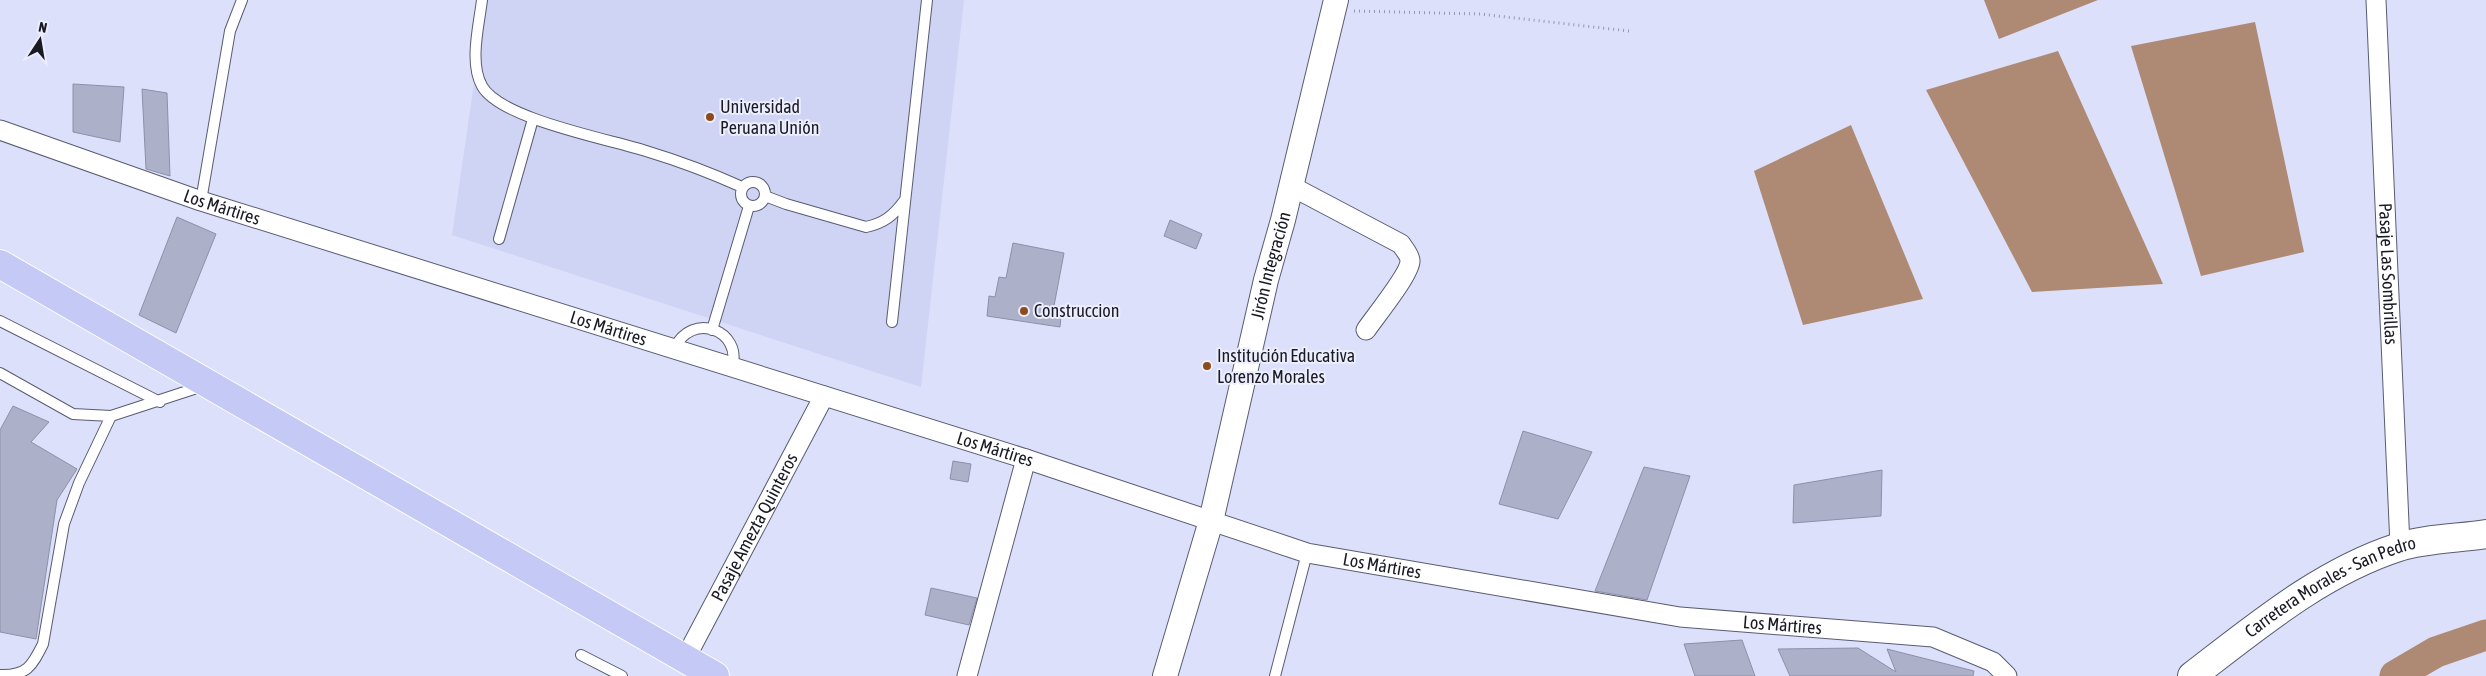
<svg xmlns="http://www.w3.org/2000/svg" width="2486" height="676" viewBox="0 0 2486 676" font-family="'Asap Condensed',sans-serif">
<rect width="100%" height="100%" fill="#dde0fb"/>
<path fill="#cfd3f4" d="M486 0H964L921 387 452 235Z"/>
<path fill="#ae8a74" d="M1984 0H2098L1999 39Z
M2255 22 2304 252 2201 276 2131 46Z
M2058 51 2163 284 2032 292 1926 90Z
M1851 125 1923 299 1803 325 1754 171Z"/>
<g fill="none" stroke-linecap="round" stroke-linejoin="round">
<path stroke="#ae8a74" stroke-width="31" d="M2395 676 2436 652 2486 635"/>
</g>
<path fill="#adb0c9" stroke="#8d90a8" d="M73 84 124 87 120 142 73 132Z
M142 89 167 93 170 176 146 169Z
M177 217 216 234 176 333 139 315Z
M1170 220 1202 234 1196 249 1164 236Z
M1013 243 1064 253 1054 306 1062 307 1060 327 987 316 989 296 995 297 999 277 1006 278Z
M13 406 49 422 31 442 77 469 57 500 36 639 0 632V430Z
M1523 431 1592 452 1558 519 1499 504Z
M953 461 971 464 968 482 950 479Z
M1644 467 1690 476 1647 600 1595 591Z
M1882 470 1881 516 1793 523 1794 485Z
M931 588 977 598 969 625 925 615Z
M1742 640 1755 676H1695L1684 644Z
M1858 648 1896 672 1887 649 1974 671 1973 676H1790L1778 649Z"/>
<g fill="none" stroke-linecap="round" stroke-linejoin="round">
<defs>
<path id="service" d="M482 0C479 25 469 63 482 86 500 119 609 139 646 151 679 161 711 173 742 187
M741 194a12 12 0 1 1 24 0a12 12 0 1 1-24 0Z
M765 196 786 204 866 227C884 223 893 216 904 201
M201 201 230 31 242 0
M499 239 533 119
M0 321 160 402
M892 322 927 0
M712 330 749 206
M674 349C692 310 743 331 732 367
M0 373 73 414 111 416 203 386
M581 655 622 676
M0 675C27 676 32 666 43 644L64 524 79 483 111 416
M1275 676 1307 553"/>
<g id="minor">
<path id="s1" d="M2376 0 2400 546"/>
<path id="s2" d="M0 130 201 201 1026 459 1307 553 1680 617 1933 637 1993 662 2007 676"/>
<path d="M1291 186 1401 244C1404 249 1410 255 1410 261 1410 274 1374 318 1366 330"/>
<path id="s3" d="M685 659 824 396"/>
<path d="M967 676 1026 459"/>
</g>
<g id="tertiary">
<path id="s4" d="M1165 676 1211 521 1266 280 1283 220 1336 0"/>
</g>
<g id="secondary">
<path id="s5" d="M2192 676C2256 627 2321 572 2399 547 2421 539 2462 538 2486 534"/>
</g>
<path id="primary" d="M0 264 715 676"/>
</defs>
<use href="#service" stroke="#595c72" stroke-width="12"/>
<use href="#minor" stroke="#595c72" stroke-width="21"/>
<use href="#tertiary" stroke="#595c72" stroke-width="26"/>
<use href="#secondary" stroke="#595c72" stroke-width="30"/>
<use href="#primary" stroke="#fff" stroke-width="30"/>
<path stroke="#9598ac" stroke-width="3" stroke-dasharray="1 4" stroke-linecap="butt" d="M1354 11 1480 14 1629 31"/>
<use href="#service" stroke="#fff" stroke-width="10"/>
<use href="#minor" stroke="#fff" stroke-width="19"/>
<use href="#tertiary" stroke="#fff" stroke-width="24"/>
<use href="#secondary" stroke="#fff" stroke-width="28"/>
<use href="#primary" stroke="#c5c9f5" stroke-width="28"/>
</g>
<g fill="#8d4b1b" stroke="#eceefe" stroke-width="2">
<circle cx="710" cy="117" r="5"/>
<circle cx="1024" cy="311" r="5"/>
<circle cx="1207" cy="366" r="5"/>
</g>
<g text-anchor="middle" stroke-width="4" stroke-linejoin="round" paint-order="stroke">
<g font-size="18" fill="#191a23" stroke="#eceefe" text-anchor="start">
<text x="720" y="113">Universidad<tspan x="720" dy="21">Peruana Unión</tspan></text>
<text x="1034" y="317">Construccion</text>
<text x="1217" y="362">Institución Educativa<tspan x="1217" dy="21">Lorenzo Morales</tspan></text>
</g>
<g font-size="18" fill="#191a23" stroke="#eceefe">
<text dy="6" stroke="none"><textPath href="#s2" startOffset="235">Los Mártires</textPath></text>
<text dy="6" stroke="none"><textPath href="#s4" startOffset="424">Jirón Integración</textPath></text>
<text dy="6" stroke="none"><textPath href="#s1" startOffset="274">Pasaje Las Sombrillas</textPath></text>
<text dy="6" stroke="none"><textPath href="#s2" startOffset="640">Los Mártires</textPath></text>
<text dy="6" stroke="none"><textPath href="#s2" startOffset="1045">Los Mártires</textPath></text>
<text dy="6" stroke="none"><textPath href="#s3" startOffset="149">Pasaje Amezta Quinteros</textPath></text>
<text dy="6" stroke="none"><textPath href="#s2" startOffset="1450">Los Mártires</textPath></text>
<text dy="6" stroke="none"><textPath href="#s5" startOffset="166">Carretera Morales - San Pedro</textPath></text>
<text dy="6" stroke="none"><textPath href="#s2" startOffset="1855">Los Mártires</textPath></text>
</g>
</g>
<g transform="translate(40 40) rotate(12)" stroke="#eceefe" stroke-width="4" paint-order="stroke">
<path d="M0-4L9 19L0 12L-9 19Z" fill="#191a23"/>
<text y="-8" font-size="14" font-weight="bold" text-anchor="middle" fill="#191a23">N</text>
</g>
</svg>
